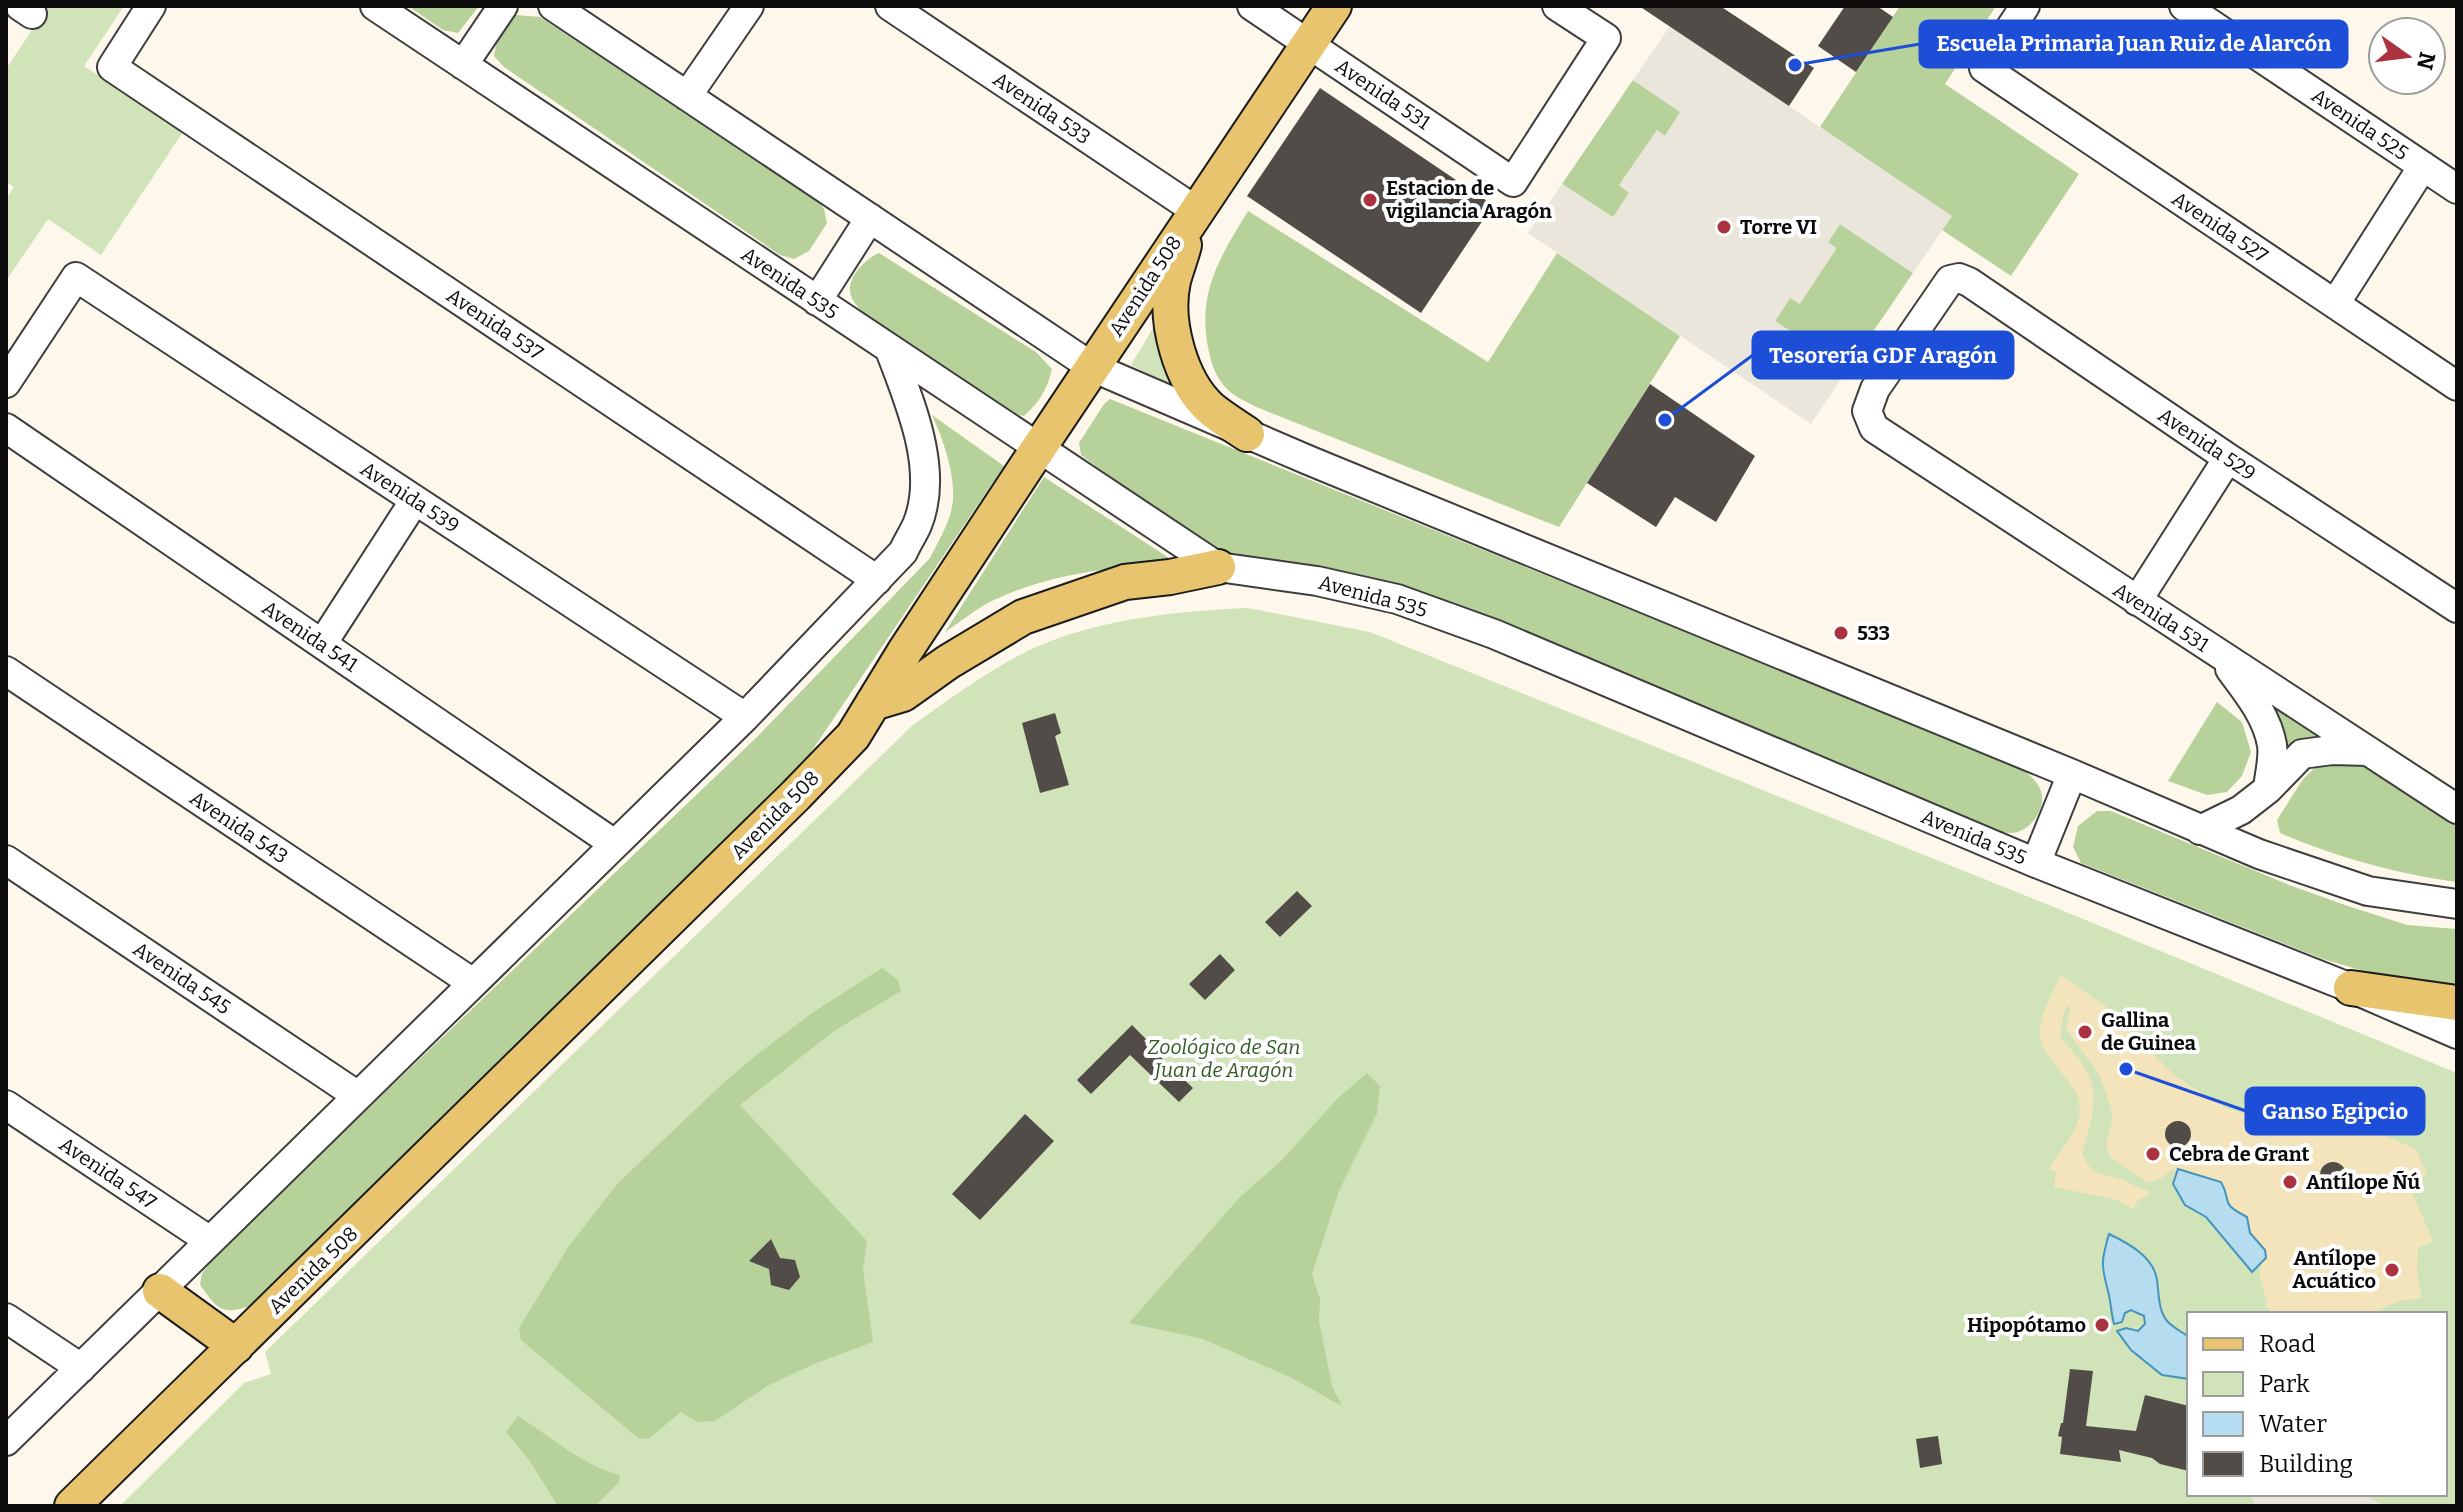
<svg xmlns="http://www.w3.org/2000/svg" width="2463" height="1512" viewBox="0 0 2463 1512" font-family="Bitter,serif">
<rect width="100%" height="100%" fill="#fdf8eb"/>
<path fill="#d1e3b9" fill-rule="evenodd" d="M48 6H124L84 66 183 132 101 255 48 219 6 281V199L14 187 6 182V69Z
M1156 323 1178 389 1131 365Z
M1248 608 1370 632 2071 914 2457 1073V1506H120L244 1383 271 1374 265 1352 914 724C959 693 1004 658 1056 639 1117 617 1183 611 1248 608ZM2189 1314H2445V1494H2189Z"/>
<path fill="#b6d29a" d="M408 6H479L458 33 443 30Z
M1900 6H1996L1945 84 2079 174 2011 276 1942 230 1951 216 1820 127Z
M516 15 540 17 814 194 824 209 827 223 809 251 794 259 780 255 504 67 494 56 497 39Z
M1633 80 1681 112 1665 136 1657 131 1620 185 1630 192 1613 218 1562 184Z
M1248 211 1488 362 1557 253 1680 336 1559 527 1256 407C1247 402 1236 397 1229 391 1217 380 1212 366 1209 352 1196 294 1219 259 1248 211Z
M1840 224 1913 273 1847 370 1775 321 1790 298 1800 303 1836 249 1828 242Z
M879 253 1036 352 1052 369C1048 388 1039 403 1024 416L1012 413 863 314C860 309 853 302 851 296 845 279 865 259 879 253Z
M1110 399 2020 767C2029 775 2042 784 2042 797 2043 813 2028 833 2011 833 2002 834 1989 827 1980 824L1441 602 1249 563 1200 543 1081 455 1079 443 1104 404Z
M932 415 1004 466 809 755 776 792 250 1306C220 1316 217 1308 200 1285L202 1273 226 1244 758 736 930 558C939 540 951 521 953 500 955 473 943 439 932 415Z
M1044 477 1180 565C1112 566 1048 573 986 604 972 612 959 623 945 632Z
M2270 701 2332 738 2281 760Z
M2217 702 2242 722 2251 752 2242 776 2227 792 2207 795 2168 781Z
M2346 760 2367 768 2457 824V882C2400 875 2332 856 2280 833L2277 820 2303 779 2318 765Z
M2097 811H2111L2289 885 2348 906 2407 925 2457 929V988L2387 978 2323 959 2081 863 2073 847 2078 826Z
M882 968 898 980 901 991 834 1031 740 1105 867 1241 863 1270 873 1342 814 1364 769 1385 715 1421 697 1422 681 1412 648 1439 638 1438 521 1340 519 1328 569 1246 617 1184 719 1087 755 1056 812 1013Z
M1367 1073 1380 1086 1377 1113 1339 1191 1312 1274 1320 1299 1319 1321 1332 1386 1342 1406 1292 1378 1203 1339 1129 1323 1240 1197 1281 1161 1337 1099Z
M518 1416C550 1436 583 1466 620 1475L619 1482 595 1506H558L529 1460 506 1432Z"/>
<path fill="#f3e4bc" d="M2060 974 2104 1005 2175 1076 2226 1108 2280 1125 2385 1136 2416 1149 2427 1174 2408 1183 2433 1241 2418 1248 2417 1272 2422 1298 2400 1301 2369 1314H2272L2271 1310 2266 1308 2267 1302 2260 1278 2262 1245 2250 1233 2247 1217 2231 1208 2225 1201 2221 1182 2183 1170H2171L2162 1178 2148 1183 2110 1157 2106 1145 2113 1118 2107 1096 2099 1074 2066 1029 2071 1003 2064 1011 2060 1038C2103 1080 2098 1099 2082 1154 2094 1180 2103 1171 2125 1181 2134 1185 2141 1189 2150 1192L2148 1196 2138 1200 2134 1209 2114 1199 2054 1187 2056 1172 2049 1170C2058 1151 2075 1137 2079 1116 2086 1080 2037 1065 2040 1027 2042 1008 2055 992 2060 974Z"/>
<path fill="#ebe6dc" d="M1670 26 1952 216 1913 273 1840 224 1828 242 1836 248 1800 304 1790 298 1775 321 1847 370 1811 424 1528 233 1562 184 1613 217 1629 193 1619 185 1657 130 1665 136 1680 112 1633 80Z
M2250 1494H2364L2384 1506H2256Z"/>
<path fill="#b5dcef" stroke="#4494bd" stroke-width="2" d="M2178 1169 2221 1182C2233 1203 2218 1202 2247 1217L2250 1233 2265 1250 2266 1258 2252 1272 2206 1217 2185 1205 2173 1184Z
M2109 1234C2128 1243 2154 1257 2157 1280 2159 1294 2158 1311 2168 1322 2174 1328 2182 1332 2189 1337V1379L2162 1375 2131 1350 2117 1331 2126 1328 2138 1331 2145 1324 2144 1316 2131 1310 2125 1313 2122 1322 2114 1324C2111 1313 2111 1302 2108 1291 2101 1265 2101 1261 2109 1234Z"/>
<path fill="#524c48" d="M1639 6H1720L1814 68 1789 106Z
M1845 6H1877L1893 17 1856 72 1818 46Z
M1320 88 1493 205 1421 313 1247 196Z
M1650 384 1755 456 1716 522 1675 497 1656 527 1587 483Z
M1055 713 1061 733 1055 736 1069 785 1040 793 1022 723Z
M1297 891 1312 906 1280 937 1265 922Z
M1220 954 1235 970 1205 1000 1189 984Z
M1132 1025 1146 1039 1144 1041 1193 1088 1179 1102 1130 1055 1091 1094 1077 1080Z
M1025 1114 1054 1141 980 1220 952 1194Z
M2165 1134a13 13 0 1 1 26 0a13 13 0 1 1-26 0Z
M2320 1175a13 13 0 1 1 26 0a13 13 0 1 1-26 0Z
M771 1239 780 1258 795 1260 800 1277 789 1290 771 1285 769 1269 749 1261Z
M2070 1369 2093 1371 2086 1426 2136 1431 2145 1395 2189 1406V1471L2160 1464 2152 1458 2119 1450 2121 1462 2060 1454 2062 1437 2058 1436 2061 1423H2063Z
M1938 1436 1942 1464 1920 1468 1916 1439Z"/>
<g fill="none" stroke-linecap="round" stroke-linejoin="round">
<defs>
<path id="minor" d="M20 6 32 14
M151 6 112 67 877 580
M375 6 1218 567 1317 581 1397 599 1494 634 2036 863 2351 988 2457 1034
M553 6 1092 367 1308 460 2072 774 2259 854 2368 891 2457 904
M890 6 1195 210
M1252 6 1513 182 1606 38 1557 6
M2025 6 1984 68 2457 386
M2184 6 2457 189
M463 65 503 6
M687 96 749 6
M817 301 870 218
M2335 304 2423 166
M6 383 76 277 745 717
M6 428 613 843
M2137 601 2228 458
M2457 608 2228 458 1969 282 1959 278 1950 280 1875 389 1867 411 1874 428 2457 809
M322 644 415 500
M6 671 473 983
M2268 789 2302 754 2332 750 2368 751
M2200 830 2241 810 2268 789C2269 776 2274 759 2272 745 2267 716 2247 692 2230 669
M6 860 358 1096
M2036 863 2072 774
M6 1105 210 1241
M6 1318 81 1368
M6 1441 745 717 903 552C907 543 913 534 917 525 940 470 909 401 890 350"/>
<path id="major" d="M1184 245C1181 257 1176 269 1173 281 1164 321 1180 381 1211 409 1222 418 1235 426 1247 434
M873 703 903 694 948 662 1023 617 1125 582 1170 577 1218 567
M2351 988 2457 1003
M160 1291 236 1346
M72 1506 796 795 853 736 905 651 1038 449 1334 6"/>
</defs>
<use href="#minor" stroke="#3e3e3e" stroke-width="32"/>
<use href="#major" stroke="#1c1c1c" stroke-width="38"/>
<use href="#minor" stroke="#fff" stroke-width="28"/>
<use href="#major" stroke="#e9c46e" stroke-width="34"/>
</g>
<g fill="#ab3340" stroke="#fff" stroke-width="3">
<circle cx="1370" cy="200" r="8"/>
<circle cx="1724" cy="227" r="8"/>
<circle cx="1841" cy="633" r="8"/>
<circle cx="2085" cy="1032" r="8"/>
<circle cx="2153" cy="1154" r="8"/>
<circle cx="2290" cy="1182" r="8"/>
<circle cx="2392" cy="1270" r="8"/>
<circle cx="2102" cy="1325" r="8"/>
</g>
<g text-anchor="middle" stroke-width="8" stroke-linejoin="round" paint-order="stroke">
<g font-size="20" fill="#0b0b0b" stroke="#fff">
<text transform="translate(1383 94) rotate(34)" y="7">Avenida 531</text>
<text transform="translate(1042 108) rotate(34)" y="7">Avenida 533</text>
<text transform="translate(2360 124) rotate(34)" y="7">Avenida 525</text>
<text transform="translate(2220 227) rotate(34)" y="7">Avenida 527</text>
<text transform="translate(790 283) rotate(34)" y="7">Avenida 535</text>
<text transform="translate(1145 286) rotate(-57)" y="7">Avenida 508</text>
<text transform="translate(495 324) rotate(34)" y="7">Avenida 537</text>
<text transform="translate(2207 444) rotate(34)" y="7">Avenida 529</text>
<text transform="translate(410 497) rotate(33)" y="7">Avenida 539</text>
<text transform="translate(1373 596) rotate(15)" y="7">Avenida 535</text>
<text transform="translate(2161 617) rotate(33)" y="7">Avenida 531</text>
<text transform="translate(310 636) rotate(34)" y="7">Avenida 541</text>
<text transform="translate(775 815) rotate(-45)" y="7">Avenida 508</text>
<text transform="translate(239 827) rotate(34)" y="7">Avenida 543</text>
<text transform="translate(1974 837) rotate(23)" y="7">Avenida 535</text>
<text transform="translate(182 978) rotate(34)" y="7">Avenida 545</text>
<text transform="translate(108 1173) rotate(34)" y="7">Avenida 547</text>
<text transform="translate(313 1270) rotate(-44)" y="7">Avenida 508</text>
</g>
<g font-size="20" font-weight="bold" fill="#0b0b0b" stroke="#fff" text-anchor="start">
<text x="1386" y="195">Estacion de<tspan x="1386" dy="23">vigilancia Aragón</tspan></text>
<text x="1740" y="234">Torre VI</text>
<text x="1857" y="640">533</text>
<text x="2101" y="1027">Gallina<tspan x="2101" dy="23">de Guinea</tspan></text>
<text x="2169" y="1161">Cebra de Grant</text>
<text x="2306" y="1189">Antílope Ñú</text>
<text x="2376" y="1265" text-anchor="end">Antílope<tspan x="2376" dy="23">Acuático</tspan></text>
<text x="2086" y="1332" text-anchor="end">Hipopótamo</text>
</g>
<g font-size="20" font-style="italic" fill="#325a23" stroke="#fff">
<text x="1224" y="1054">Zoológico de San<tspan x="1224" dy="23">Juan de Aragón</tspan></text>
</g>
</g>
<path fill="none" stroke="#1d4ed8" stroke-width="3" d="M1795 65L1920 44M1665 420L1753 355M2126 1069L2246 1111"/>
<g fill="#1d4ed8" stroke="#fff" stroke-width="3">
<circle cx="1795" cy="65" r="8"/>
<circle cx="1665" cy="420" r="8"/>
<circle cx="2126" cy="1069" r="8"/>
</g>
<g fill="#1d4ed8" stroke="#1d4ed8" stroke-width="3">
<rect x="1920" y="21" width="427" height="46" rx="8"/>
<rect x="1753" y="332" width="260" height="46" rx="8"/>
<rect x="2246" y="1088" width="178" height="46" rx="8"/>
</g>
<g font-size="22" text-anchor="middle" font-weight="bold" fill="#fff">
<text x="2134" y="51">Escuela Primaria Juan Ruiz de Alarcón</text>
<text x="1883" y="363">Tesorería GDF Aragón</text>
<text x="2335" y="1119">Ganso Egipcio</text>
</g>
<rect width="2463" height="1512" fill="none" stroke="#0b0b0b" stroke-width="16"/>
<rect x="2187" y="1312" width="260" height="184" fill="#ffffff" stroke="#9d9d9d" stroke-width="2"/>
<rect x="2203" y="1338" width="40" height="12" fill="#e9c46e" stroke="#9d9d9d" stroke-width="2"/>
<text x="2259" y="1352" font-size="24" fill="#0b0b0b">Road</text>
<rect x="2203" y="1372" width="40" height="24" fill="#d1e3b9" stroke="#9d9d9d" stroke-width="2"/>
<text x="2259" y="1392" font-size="24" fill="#0b0b0b">Park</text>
<rect x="2203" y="1412" width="40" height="24" fill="#b5dcef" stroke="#9d9d9d" stroke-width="2"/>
<text x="2259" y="1432" font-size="24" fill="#0b0b0b">Water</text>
<rect x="2203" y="1452" width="40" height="24" fill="#524c48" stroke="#9d9d9d" stroke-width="2"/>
<text x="2259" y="1472" font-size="24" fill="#0b0b0b">Building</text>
<g transform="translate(2407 56) rotate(104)"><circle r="38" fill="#ffffff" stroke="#9d9d9d" stroke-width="2"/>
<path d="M0-6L14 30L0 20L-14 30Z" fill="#ab3340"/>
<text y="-12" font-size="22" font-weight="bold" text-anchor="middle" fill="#0b0b0b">N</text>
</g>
</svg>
